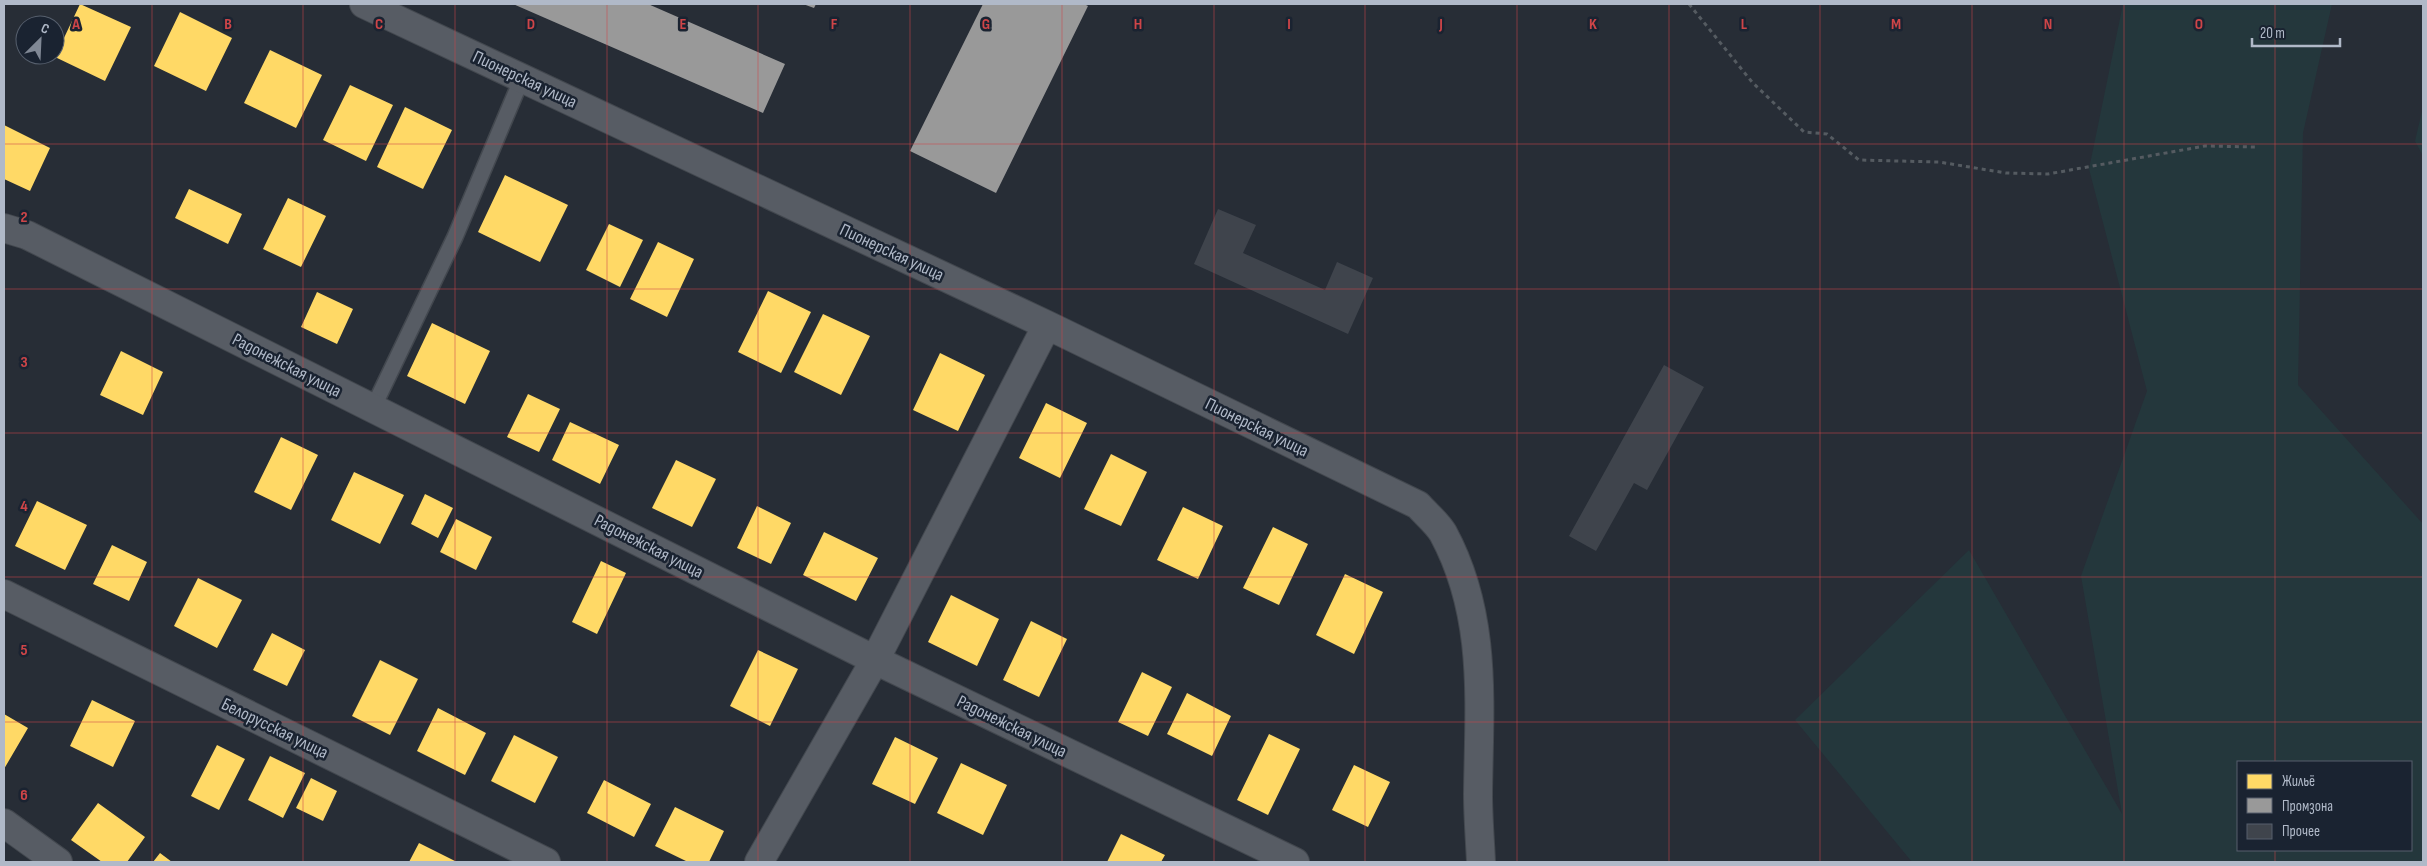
<svg xmlns="http://www.w3.org/2000/svg" width="2427" height="866" viewBox="0 0 2427 866" font-family="'Sofia Sans Condensed',sans-serif">
<rect width="100%" height="100%" fill="#272d36"/>
<path fill="#24373c" fill-rule="evenodd" d="M2123 4H2332L2303 133 2298 385 2423 524V862H1912L1795 720 1969 550 2122 814 2081 576 2147 391 2089 169ZM2238 762H2411V850H2238Z
M2423 107V156L2415 141Z"/>
<path fill="#ffd966" d="M80 4 131 27 105 81 55 57Z
M180 12 232 38 206 91 154 66Z
M270 50 322 75 296 128 244 103Z
M350 85 393 105 366 161 323 140Z
M405 107 452 130 423 189 377 167Z
M4 125 50 148 30 191 4 179Z
M505 175 568 205 540 262 478 232Z
M189 189 242 214 228 244 175 218Z
M288 198 326 216 301 267 263 249Z
M609 224 643 240 620 287 586 270Z
M658 242 694 259 667 317 630 299Z
M768 291 811 312 781 373 738 352Z
M317 292 353 309 337 344 301 327Z
M823 314 870 336 841 395 794 372Z
M432 323 490 351 465 404 407 376Z
M121 351 163 372 143 415 100 395Z
M940 353 985 375 958 431 913 410Z
M528 394 560 409 539 452 507 437Z
M1046 403 1087 423 1060 478 1019 458Z
M570 422 619 445 600 484 552 460Z
M281 437 318 455 291 510 254 492Z
M1111 454 1147 472 1121 526 1084 509Z
M676 460 716 479 692 527 652 508Z
M354 472 404 495 380 544 331 520Z
M425 494 453 508 438 538 411 524Z
M37 501 87 525 65 570 15 546Z
M757 506 791 523 771 564 737 548Z
M1183 507 1223 526 1198 579 1157 560Z
M456 519 492 537 476 570 440 552Z
M1273 527 1308 544 1279 605 1243 588Z
M824 532 878 558 856 601 803 575Z
M112 545 147 562 129 601 93 584Z
M601 561 626 573 597 634 572 622Z
M1345 574 1383 592 1354 654 1316 635Z
M198 578 242 600 217 648 174 626Z
M951 595 999 619 977 666 928 642Z
M1031 621 1067 639 1039 697 1003 680Z
M272 633 305 650 287 686 253 670Z
M758 650 798 669 770 726 730 706Z
M380 660 418 679 390 735 352 716Z
M1142 672 1172 687 1148 736 1118 722Z
M1187 693 1231 716 1212 756 1167 734Z
M92 700 135 721 113 767 70 746Z
M438 708 486 733 465 775 417 751Z
M4 714 28 728 4 769Z
M1269 734 1300 749 1268 815 1237 800Z
M514 735 558 757 535 803 491 781Z
M895 737 938 758 915 804 872 784Z
M217 745 245 759 219 810 191 796Z
M270 756 305 773 283 818 248 800Z
M961 763 1007 785 983 835 937 813Z
M1354 765 1390 782 1368 827 1332 810Z
M311 778 337 791 323 821 296 808Z
M604 780 651 804 634 837 587 813Z
M98 803 145 837 127 862H102L71 840Z
M675 807 724 831 709 862H688L655 846Z
M1121 834 1165 855 1161 862H1107Z
M419 843 457 862H409Z
M160 853 172 862H153Z"/>
<path fill="#999" d="M513 4H648L785 64 763 113Z
M803 4H816L814 8Z
M983 4H1084L1088 6 996 193 910 151Z"/>
<path fill="#3f444c" d="M1218 209 1256 225 1243 253 1325 290 1337 262 1373 278 1348 334 1194 264Z
M1664 365 1704 387 1647 490 1634 483 1596 551 1569 536Z"/>
<g fill="none" stroke-linecap="round" stroke-linejoin="round">
<defs>
<path id="lane" d="M373 408 455 237 522 78"/>
<path id="street" d="M364 4 1047 325 1418 505C1426 514 1437 523 1443 533 1488 616 1479 704 1478 794 1478 817 1480 840 1481 862
M4 228 27 235 875 660 1295 862
M4 594 546 862
M4 823 58 862
M759 862 875 660 1047 325"/>
</defs>
<use href="#lane" stroke="#43484f" stroke-width="18"/>
<use href="#street" stroke="#43484f" stroke-width="30"/>
<path stroke="#555b61" stroke-width="3" stroke-dasharray="4 4" stroke-linecap="butt" d="M1689 4 1752 82 1804 132 1827 134 1859 160 1939 162 2006 173 2048 174 2205 146 2255 147"/>
<use href="#lane" stroke="#575c64" stroke-width="15"/>
<use href="#street" stroke="#575c64" stroke-width="28"/>
</g>
<path fill="none" stroke="#ce4548" stroke-width="1" stroke-opacity="0.55" d="M152 4V862M303 4V862M455 4V862M607 4V862M758 4V862M910 4V862M1062 4V862M1214 4V862M1365 4V862M1517 4V862M1669 4V862M1820 4V862M1972 4V862M2124 4V862M2275 4V762M4 144H2423M4 289H2423M4 433H2423M4 577H2423M4 722H2423M2275 850V862"/>
<g text-anchor="middle" stroke-width="5" stroke-linejoin="round" paint-order="stroke">
<g font-size="18" fill="#b0b9c8" stroke="#1a2331">
<text transform="translate(525 79) rotate(25)" y="6">Пионерская улица</text>
<text transform="translate(892 252) rotate(25)" y="6">Пионерская улица</text>
<text transform="translate(287 365) rotate(27)" y="6">Радонежская улица</text>
<text transform="translate(1257 427) rotate(26)" y="6">Пионерская улица</text>
<text transform="translate(649 546) rotate(27)" y="6">Радонежская улица</text>
<text transform="translate(1012 726) rotate(26)" y="6">Радонежская улица</text>
<text transform="translate(275 728) rotate(26)" y="6">Белорусская улица</text>
</g>
</g>
<g font-size="16" text-anchor="middle" font-weight="bold" fill="#ce4548" stroke="#1a2331" stroke-width="5" stroke-linejoin="round" paint-order="stroke">
<text x="76" y="29">A</text>
<text x="228" y="29">B</text>
<text x="379" y="29">C</text>
<text x="531" y="29">D</text>
<text x="683" y="29">E</text>
<text x="834" y="29">F</text>
<text x="986" y="29">G</text>
<text x="1138" y="29">H</text>
<text x="1289" y="29">I</text>
<text x="1441" y="29">J</text>
<text x="1593" y="29">K</text>
<text x="1744" y="29">L</text>
<text x="1896" y="29">M</text>
<text x="2048" y="29">N</text>
<text x="2199" y="29">O</text>
<text x="24" y="222">2</text>
<text x="24" y="367">3</text>
<text x="24" y="511">4</text>
<text x="24" y="655">5</text>
<text x="24" y="800">6</text>
</g>
<rect width="2427" height="866" fill="none" stroke="#b0b9c8" stroke-width="10"/>
<rect x="2237" y="761" width="175" height="90" fill="#1a2331" stroke="#565f6d"/>
<rect x="2247" y="774" width="25" height="15" fill="#ffd966" stroke="#565f6d"/>
<text x="2282" y="786" font-size="15" fill="#b0b9c8">Жильё</text>
<rect x="2247" y="798" width="25" height="15" fill="#999999" stroke="#565f6d"/>
<text x="2282" y="811" font-size="15" fill="#b0b9c8">Промзона</text>
<rect x="2247" y="824" width="25" height="15" fill="#3f444c" stroke="#565f6d"/>
<text x="2282" y="836" font-size="15" fill="#b0b9c8">Прочее</text>
<g transform="translate(40 40) rotate(24)"><circle r="24" fill="#1a2331" stroke="#565f6d"/>
<path d="M0-4L9 19L0 12L-9 19Z" fill="#808895"/>
<text y="-8" font-size="14" font-weight="bold" text-anchor="middle" fill="#b0b9c8">С</text>
</g>
<path d="M2252 38v8h88v-8" fill="none" stroke="#b0b9c8" stroke-width="2.5"/>
<text x="2260" y="38" font-size="15" fill="#b0b9c8" stroke="#1a2331" stroke-width="4" paint-order="stroke">20 m</text>
</svg>
